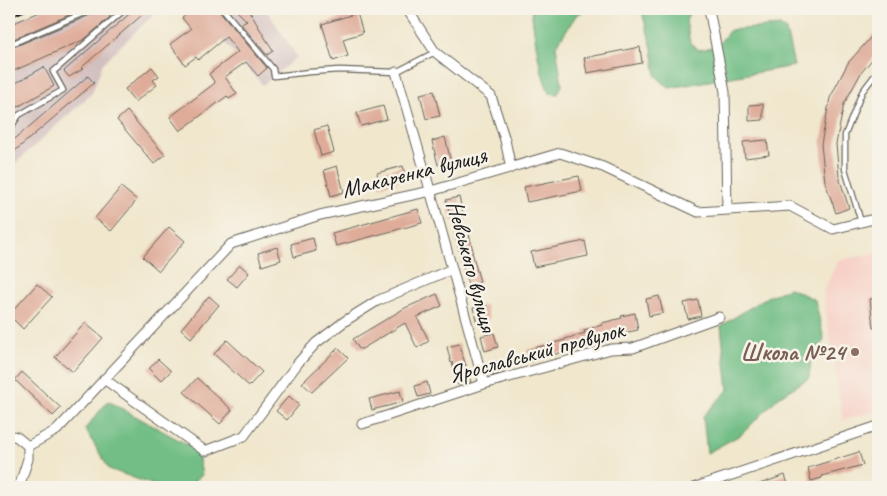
<svg xmlns="http://www.w3.org/2000/svg" width="887" height="496" viewBox="0 0 887 496" font-family="Caveat,sans-serif">
<rect width="100%" height="100%" fill="#f7f3e8"/>
<filter id="ink" filterUnits="userSpaceOnUse"><feTurbulence type="fractalNoise" baseFrequency=".02" numOctaves="2"/><feDisplacementMap in="SourceGraphic" scale="10" xChannelSelector="R" yChannelSelector="G"/><feConvolveMatrix kernelMatrix="1 2 1 2 8 2 1 2 1" color-interpolation-filters="sRGB"/></filter>
<filter id="wash" filterUnits="userSpaceOnUse"><feTurbulence type="fractalNoise" baseFrequency=".0096" numOctaves="4" result="noise"/><feDisplacementMap in="SourceGraphic" scale="20" xChannelSelector="R" yChannelSelector="G"/><feGaussianBlur stdDeviation="1.12" result="paint"/><feColorMatrix in="noise" values="0 0 0 0 0 0 0 0 0 0 0 0 0 0 0 0 0 1.4 0 .05"/><feComposite in="paint" operator="in"/></filter>
<g filter="url(#wash)">
<rect width="100%" height="100%" fill="#f0e7cd"/>
<path fill="#f7d1c7" d="M878 253V411L843 420 823 292 838 260Z"/>
<path fill="#d2bfc0" d="M43 9H159L103 63 92 93 9 169V23Z
M194 9H266L297 57 263 85Z"/>
<path fill="#72be86" stroke="#476d51" d="M531 9H592L577 14 556 46 562 85 558 94 549 93C538 67 535 37 531 9Z
M635 9H691L686 21 690 43 699 50 717 46 730 30 780 26 786 30 794 66 669 88 656 76 652 48 642 12Z
M790 288 815 300 824 340 811 359 809 378 780 396 742 434 707 453 703 416 728 390 721 326 767 297Z
M108 401 197 450 202 475 187 487H159L109 469 85 429Z"/>
<g id="blocks">
<path fill="#dfac9a" d="M47 9H83L9 41V25Z
M97 9H107L110 17 85 39 9 73V49L95 13Z
M135 9H149L81 68 83 69 69 77 64 71Z
M194 9H218L267 68 258 76 246 62 225 77 237 94 229 99 227 96 180 131 170 117 215 83 209 74 238 52 226 37 198 60 196 57 185 65 170 44 191 29 182 18Z
M235 9H248L273 51 267 55 241 24 247 21Z
M357 13 363 33 343 39 348 56 333 61 322 24Z
M878 29V52L861 73 844 104 836 144 839 177 849 208 836 213 825 182 821 144 830 98 848 63Z
M640 47 642 63 587 73 584 58Z
M44 67 54 86 9 112V87Z
M152 67 159 76 153 80 157 85 135 102 125 89Z
M88 76 94 83 9 156V144Z
M434 91 440 116 426 119 420 94Z
M763 104V120L749 121V105Z
M383 106 387 119 361 126 357 113Z
M127 111 165 155 154 164 117 120Z
M327 126 334 152 321 156 314 130Z
M445 137 451 162 438 165 432 141Z
M767 140 769 155 745 158 743 142Z
M337 166 344 192 331 196 324 170Z
M403 166 406 179 380 186 377 173Z
M579 176 582 191 527 202 524 187Z
M121 187 137 200 111 231 95 218Z
M459 197 464 218 452 221 446 200Z
M418 209 422 223 336 246 332 233Z
M169 227 185 241 159 271 143 257Z
M468 230 473 251 472 252 480 282 468 285 455 234Z
M313 238 316 251 294 257 291 244Z
M585 241 588 256 534 267 531 252Z
M277 247 281 260 262 266 258 253Z
M240 265 249 273 237 287 227 279Z
M37 284 52 297 23 329 9 315Z
M437 294 442 306 417 317 429 341 417 348 405 323 362 349H359L353 339 405 308Z
M209 296 219 305 191 338 181 329Z
M659 296 663 313 649 316 646 299Z
M878 298V327L873 328 870 299Z
M698 300 701 316 688 319 684 303Z
M486 305 489 319 477 323 473 308Z
M635 313 638 330 619 334 620 336 600 342 601 343 589 346 588 344 531 362 527 350 565 340V339L585 333 584 330 602 325V323L622 318 621 316Z
M85 323 103 338 73 372 55 357Z
M494 333 498 347 485 351 481 336Z
M227 340 262 372 249 386 214 354Z
M459 344 471 382 458 385 452 362 451 363 447 347Z
M338 348 348 358 312 392 302 383Z
M158 359 171 371 161 381 149 369Z
M500 361 503 372 491 376 488 364Z
M22 372 61 408 53 416 15 380Z
M197 378 232 410 220 424 184 392Z
M427 382 430 394 418 397 415 386Z
M400 391 403 402 372 410 369 399Z
M289 396 299 405 287 420 276 411Z
M859 452 863 465 822 476V478L811 481 808 468Z
M785 475 789 487H755L754 486Z"/>
</g>
</g>
<g filter="url(#ink)">
<use href="#blocks" fill-opacity="0" stroke="#66635a" stroke-width="1"/>
<g fill="none" stroke-linecap="round" stroke-linejoin="round">
<defs>
<path id="service" d="M223 9 273 69 274 76 310 72 339 70 396 72 435 52
M9 45 93 9
M9 80H10
M9 130 19 115 63 90 53 72 125 9
M861 222 845 169V135L862 92 878 71"/>
<path id="minor" d="M407 9 435 52 491 96 505 140 511 168
M709 9 725 92 727 210
M396 72C427 176 455 280 484 384
M104 379 205 451 244 436 298 363 316 343 345 321 377 301 452 269
M362 424 484 384 611 349 633 348 719 317
M9 435 17 437 28 446V459L19 487
M28 446 57 430 231 244 320 215 431 191 560 153 603 167 698 212 790 206 833 229 878 218
M696 487 878 426"/>
</defs>
<use href="#service" stroke="#66635a" stroke-width="7"/>
<use href="#minor" stroke="#66635a" stroke-width="11"/>
<use href="#service" stroke="#fff" stroke-width="4.5"/>
<use href="#minor" stroke="#fff" stroke-width="9"/>
<defs>
<path id="rail" d="M9 16 25 9"/>
</defs>
<use href="#rail" stroke="#1c1c1c" stroke-width="4.5"/>
<use href="#rail" stroke="#f7f3e8" stroke-width="2.5" stroke-dasharray="8" stroke-linecap="butt"/>
</g>
</g>
<circle fill="#8d6e63" stroke="#f7f3e8" stroke-width="2" cx="855" cy="352" r="5"/>
<g text-anchor="middle" stroke-width="5" stroke-linejoin="round" paint-order="stroke">
<g font-size="24" fill="#1c1c1c" stroke="#f7f3e8">
<text transform="translate(414 172) rotate(-14)" y="8">Макаренка вулиця</text>
<text transform="translate(472 266) rotate(75)" y="8">Невського вулиця</text>
<text transform="translate(536 352) rotate(-15)" y="8">Ярославський провулок</text>
</g>
<g font-size="24" font-weight="bold" fill="#785e54" stroke="#f7f3e8" text-anchor="end">
<text x="845" y="360">Школа №24</text>
</g>
</g>
<rect width="887" height="496" fill="none" stroke="#f7f3e8" stroke-width="30"/>
</svg>
